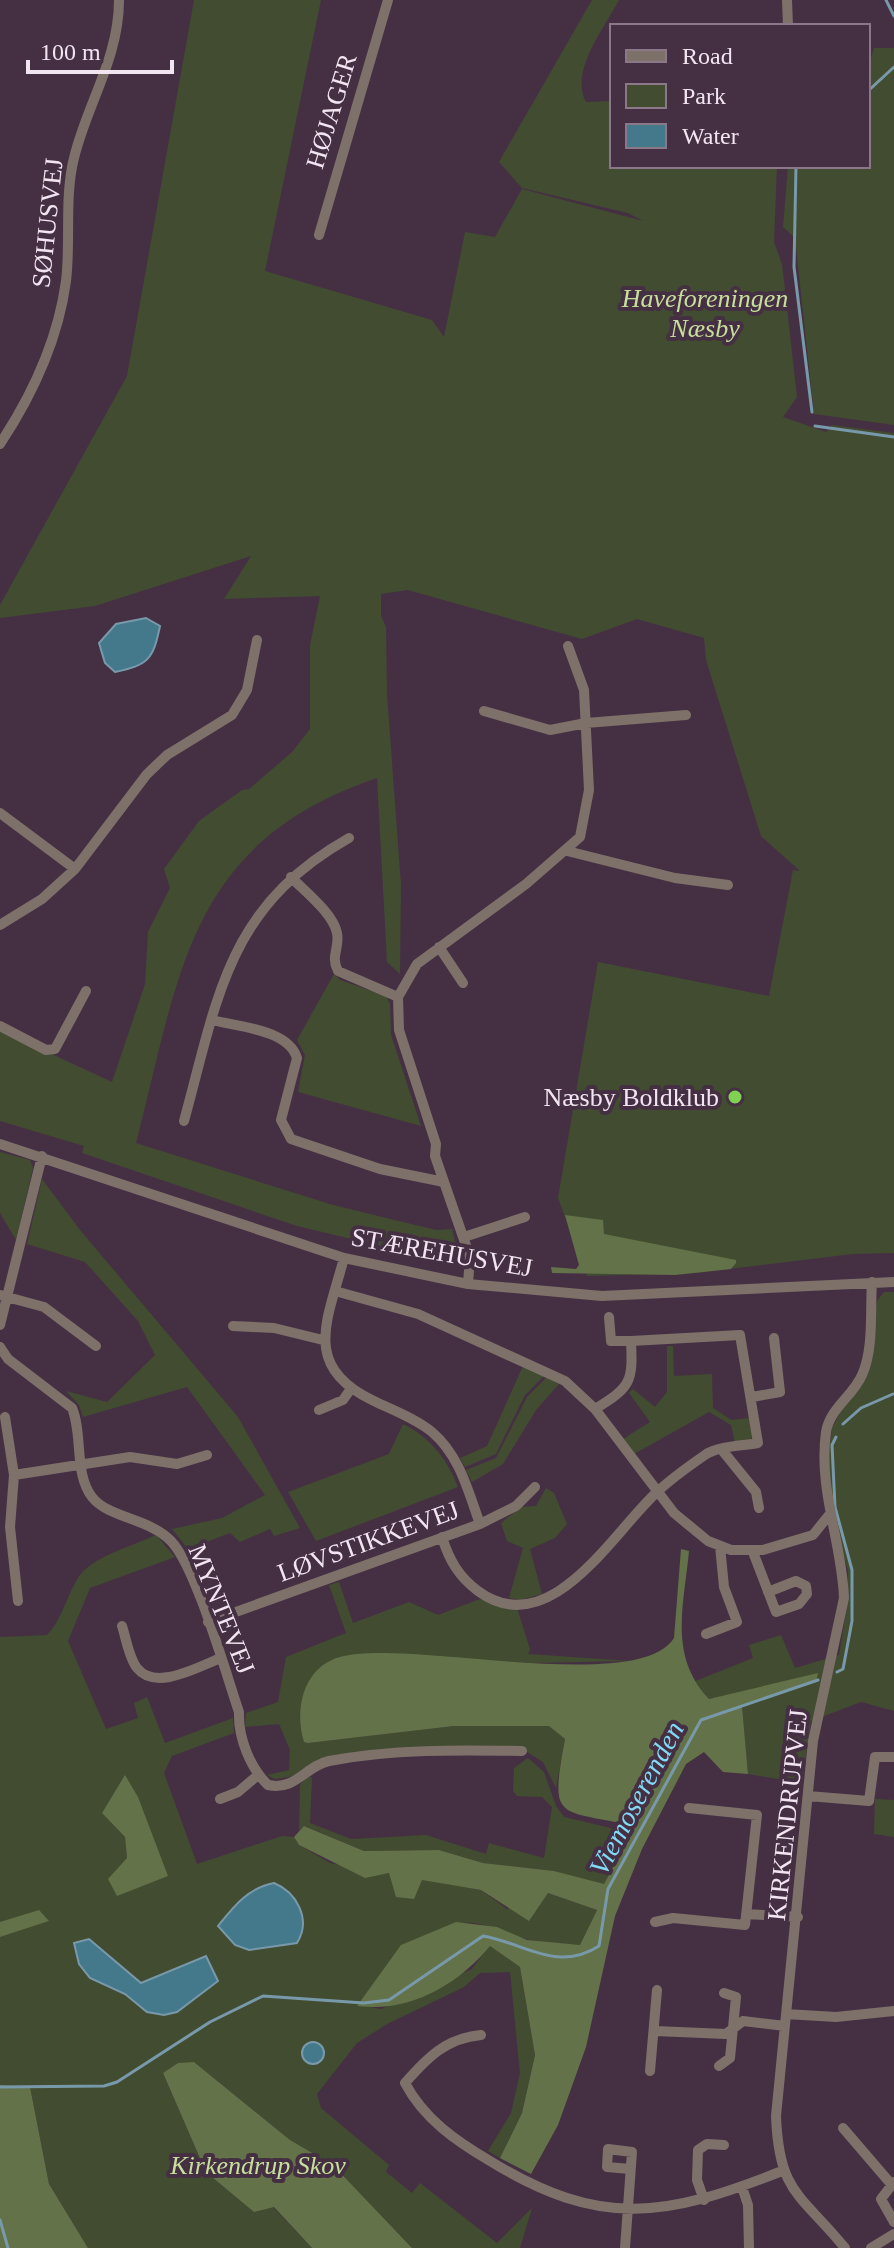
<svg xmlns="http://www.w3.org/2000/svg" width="894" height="2248" viewBox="0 0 894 2248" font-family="Georgia,serif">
<rect width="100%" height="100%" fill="#453043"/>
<path fill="#424c31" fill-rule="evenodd" d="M194 0H321L265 271 432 320 444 337 465 232 495 237 522 189 643 221 628 213 522 188 499 162 592 0H619C605 27 569 72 586 102L612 101V166H777L774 242 782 264 797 397 783 417 826 432 832 425 894 433V1253L853 1254 696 1273 587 1276 558 1198 598 962 769 996 793 870 800 871 761 836 706 660 704 638 637 619 582 639 408 590 381 594V616L386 627 387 694 401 885 400 974 387 962 377 778C188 842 180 973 136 1143L333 1205 436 1230 452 1229 461 1265 297 1226 82 1153 84 1146 0 1121V1030L112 1082 145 984 148 932 170 888 164 869 199 821 242 790 249 789 292 752 310 729V645L320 596 224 599 251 556 95 606 0 618V605L127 376Z
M874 48H894V425L814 414 795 238 783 227 788 166H868V68Z
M334 974 340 980 386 996 390 1004 391 1035 421 1126 298 1092 305 1055 297 1040Z
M0 1152 30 1160 33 1168 16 1240 0 1213Z
M42 1179 80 1230 238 1417 300 1528 274 1536 270 1529 240 1542 230 1533 188 1549 172 1529 222 1518 265 1495 187 1387 83 1417 79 1405 66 1391 107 1402 155 1355 138 1321 85 1262 27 1244Z
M884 1292H894V1711L861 1702 811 1721 802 1783 748 1774 742 1706 815 1682 709 1699 693 1682 753 1658 749 1645 781 1635 795 1668 839 1655 848 1600V1571L831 1510 827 1465 832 1428 869 1358 877 1301Z
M667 1346H673L674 1376 712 1374 713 1408 731 1420 749 1418 752 1437 748 1442 735 1443 731 1425 709 1412 634 1454 623 1439 650 1422 629 1393 633 1389 655 1407 667 1392Z
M523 1366 544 1376 525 1395 496 1454 465 1467 460 1458 487 1446Z
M547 1377 559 1384 536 1410 503 1464 472 1482 466 1470 496 1458 527 1397Z
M403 1424C431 1438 447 1459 458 1487L316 1541 288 1492 389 1454Z
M546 1488 554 1493 567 1524 555 1538 530 1549 542 1594 521 1600 509 1598 523 1548 507 1541 501 1523 521 1507 536 1506Z
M156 1535 175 1557 90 1588 68 1641 106 1729 138 1718 134 1703 147 1697 165 1743 233 1718 234 1733 172 1756 164 1773 197 1864 282 1836 294 1837 299 1845 330 1863 481 1890 507 1909 548 1893 597 1910 580 1945C564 1944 547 1943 530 1940 497 1934 477 1912 441 1929L358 2005 381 2009 472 1969 490 1945 520 1967 535 2055 522 2113 500 2158 488 2151 511 2113 520 2073 510 1972 480 1973 464 1987 387 2024 357 2043 317 2094 321 2108 389 2165 386 2172 412 2193 420 2183 497 2243 532 2208 520 2248H412L333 2165 290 2140 194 2062 163 2073 206 2172 273 2207 312 2248H88L49 2184 30 2087 0 2085V1937L48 1921 0 1922V1637L47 1635C63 1618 66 1597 78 1578 92 1556 133 1546 156 1535ZM102 1813 168 1876 127 1858 125 1837Z
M339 1582 353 1623 409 1602 438 1615 480 1599 517 1608 530 1649 528 1654 631 1661 532 1663 376 1654 340 1657 308 1743 454 1726H549L565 1739 556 1788 543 1762 522 1749 431 1747 318 1759 295 1776 275 1779 267 1775 289 1770 290 1750 279 1724 245 1727 246 1713 278 1702 286 1657 346 1633 329 1585Z
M528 1758 544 1772 556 1806 564 1817 632 1833 604 1885 554 1871 483 1863 439 1850 364 1851 305 1826 299 1831 300 1785 308 1775 312 1778 310 1823 351 1839 426 1835 486 1854 489 1843 544 1858 552 1807 542 1797 517 1796 513 1791 514 1768Z
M875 1799 894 1800V1837L874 1834Z"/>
<path fill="#637249" d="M565 1215 603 1220 604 1234 736 1260V1263L731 1269 675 1275 552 1273 551 1267 576 1269 579 1265Z
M681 1549 689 1551C684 1605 668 1656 709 1699L818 1673 816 1682 742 1706 748 1774 723 1772 704 1752 686 1764 642 1849 615 1916 586 2047 558 2125 531 2174 500 2158 522 2113 535 2055 520 1967 490 1946C458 1985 409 2013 357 2006L401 1945 456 1922 497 1927 527 1940 580 1945 597 1910 548 1893 529 1921 481 1890 422 1880 414 1899 396 1897 389 1873 365 1878 299 1845 294 1837 304 1826 364 1851 439 1850 483 1863 554 1871 604 1884 632 1833 630 1825C556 1809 550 1821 565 1739L549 1726H454L308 1743 304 1742C294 1710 303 1667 340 1657 404 1638 638 1696 674 1638Z
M125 1775 138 1797 168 1876 117 1896 108 1879 127 1858 125 1837 102 1813Z
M39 1910 49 1921 0 1937V1922Z
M194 2062 290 2140 333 2165 412 2248H312L274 2207 254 2212 206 2172 163 2073 178 2063Z
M0 2085 30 2087 49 2184 88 2248H0Z"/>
<path fill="#44798c" stroke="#7899aa" stroke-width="2" d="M146 618 160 626C153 660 148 665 115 672L105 663 99 643 116 624Z
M274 1883C296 1892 312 1919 297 1943L249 1950 235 1945 218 1926C234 1906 248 1888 274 1883Z
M89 1939 141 1983 206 1956 218 1981 177 2012 164 2015 147 2012 125 1994 90 1978 79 1964 74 1943Z
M302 2053a11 11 0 1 1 22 0a11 11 0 1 1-22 0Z"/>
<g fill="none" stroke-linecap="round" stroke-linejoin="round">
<path stroke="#7899aa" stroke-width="3" d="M886 0 894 16
M868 91 894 67
M796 166 794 267 812 412
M815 426 894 437
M843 1424 861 1408 893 1394
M836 1437 832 1445 835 1507 852 1570V1621L843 1669 837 1672
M0 2087 104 2086 117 2082 210 2022 263 1996 364 2003 389 2000 483 1936C525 1943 557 1973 599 1946L608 1889 701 1720 818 1680
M0 2220 8 2248"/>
<path stroke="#7e716a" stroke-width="10" d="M787 0 788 26
M319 235 388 0
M0 444C33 394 58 341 66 281 71 240 64 198 74 158 87 104 119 58 119 0
M484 711 550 730 586 723 686 715
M0 813 75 869
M567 851 675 878 728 885
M291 877C304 891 333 913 337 933 340 948 330 956 338 971L398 997
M0 925 42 899 75 869 147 774 167 755 232 715 247 690 257 640
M439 947 463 983
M212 1020C238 1027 288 1029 297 1058L281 1120 291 1139 380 1169 444 1182
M0 1026 46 1050 55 1049 86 991
M184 1121C218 997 227 907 349 838
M0 1144 344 1258 468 1284 602 1296 894 1282
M464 1237 525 1217
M344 1258C328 1319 301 1366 372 1400 392 1410 415 1418 432 1432 460 1456 468 1491 480 1524
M468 1284 470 1257 435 1156 436 1144 399 1030 398 997 417 964 526 884 580 837 589 790 584 690 568 646
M335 1291 418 1314 565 1381 595 1409 674 1513 708 1541 731 1550H763L813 1535 829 1515
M0 1295 44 1307 96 1346
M609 1317 611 1341H631
M0 1325 42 1156
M233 1326 274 1328 323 1340
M0 1347 8 1359 72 1408C83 1434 74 1474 92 1497 108 1518 149 1518 171 1541 196 1567 226 1674 239 1712 238 1737 250 1768 268 1785 296 1791 305 1766 329 1761 392 1749 458 1750 522 1751
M752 1397 780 1392 774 1338
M319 1410 343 1400 350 1390
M5 1417 14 1475 10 1527 18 1601
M722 1450 756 1492 759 1508
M14 1475 130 1457 177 1464 207 1455
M442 1537C449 1560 459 1577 478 1591 550 1644 613 1532 657 1492 671 1479 689 1466 705 1455 718 1446 742 1446 758 1443L740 1335 631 1341C633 1382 631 1387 595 1409
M753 1552 776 1612 799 1604 807 1594 806 1586 796 1581 768 1592
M208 1622 480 1524 516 1506 535 1487
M122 1626C126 1638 129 1658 137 1668 156 1692 199 1666 221 1658
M706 1634 737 1622 724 1587 720 1546
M808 1796 869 1801 875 1757H894
M220 1799 238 1792 258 1775
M746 1914 798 1917
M655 1922 673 1918 745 1925 757 1815 689 1808
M786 2014 836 2017 894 2011
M655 2031 726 2034 743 2021 785 2026
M481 2035C446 2038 427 2058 405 2083 424 2119 456 2141 490 2161 601 2229 666 2217 782 2171
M719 2066 730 2058 736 1997 724 1993
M650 2071 657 1990
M843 2128 891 2184
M894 2182 881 2199 894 2222
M742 2187 748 2205 749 2248
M704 2200 697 2180 698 2150 707 2144 724 2145
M625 2248 632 2152 608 2149 607 2167 630 2169
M845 2248C801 2194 779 2194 776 2116L813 1741 844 1598C842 1542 818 1490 826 1432 830 1408 853 1396 862 1375 874 1349 870 1310 872 1282
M871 2248 894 2234"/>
</g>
<circle fill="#80d052" stroke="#453043" stroke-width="3" cx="735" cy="1097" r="8"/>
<g text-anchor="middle" stroke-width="8" stroke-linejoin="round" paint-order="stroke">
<g font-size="26" fill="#f2e5f1" stroke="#453043">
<text transform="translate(331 111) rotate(-73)" y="9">HØJAGER</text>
<text transform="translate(47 223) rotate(-84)" y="9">SØHUSVEJ</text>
<text transform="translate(442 1252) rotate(10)" y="9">STÆREHUSVEJ</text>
<text transform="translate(368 1541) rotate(-20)" y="9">LØVSTIKKEVEJ</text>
<text transform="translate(222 1609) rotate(68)" y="9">MYNTEVEJ</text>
<text transform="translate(787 1815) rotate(-84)" y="9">KIRKENDRUPVEJ</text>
</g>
<g font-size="26" font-style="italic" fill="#c7df9b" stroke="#453043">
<text x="705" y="307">Haveforeningen<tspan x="705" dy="30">Næsby</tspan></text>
<text x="258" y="2174">Kirkendrup Skov</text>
</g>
<g font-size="26" fill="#f2e5f1" stroke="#453043" text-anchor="end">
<text x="719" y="1106">Næsby Boldklub</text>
</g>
<g font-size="28" font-style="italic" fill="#82d9f6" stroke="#453043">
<text transform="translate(636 1798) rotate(-62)" y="10">Viemoserenden</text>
</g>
</g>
<rect x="610" y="24" width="260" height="144" fill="#453043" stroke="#8a7889" stroke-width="2"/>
<rect x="626" y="50" width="40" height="12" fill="#7e716a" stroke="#8a7889" stroke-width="2"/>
<text x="682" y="64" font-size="24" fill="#f2e5f1">Road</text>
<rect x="626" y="84" width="40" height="24" fill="#424c31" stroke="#8a7889" stroke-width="2"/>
<text x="682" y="104" font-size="24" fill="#f2e5f1">Park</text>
<rect x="626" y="124" width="40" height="24" fill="#44798c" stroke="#8a7889" stroke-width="2"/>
<text x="682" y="144" font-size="24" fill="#f2e5f1">Water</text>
<path d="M28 60v12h144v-12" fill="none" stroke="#f2e5f1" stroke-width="4"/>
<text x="40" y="60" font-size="24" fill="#f2e5f1" stroke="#453043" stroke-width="6" paint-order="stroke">100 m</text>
</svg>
